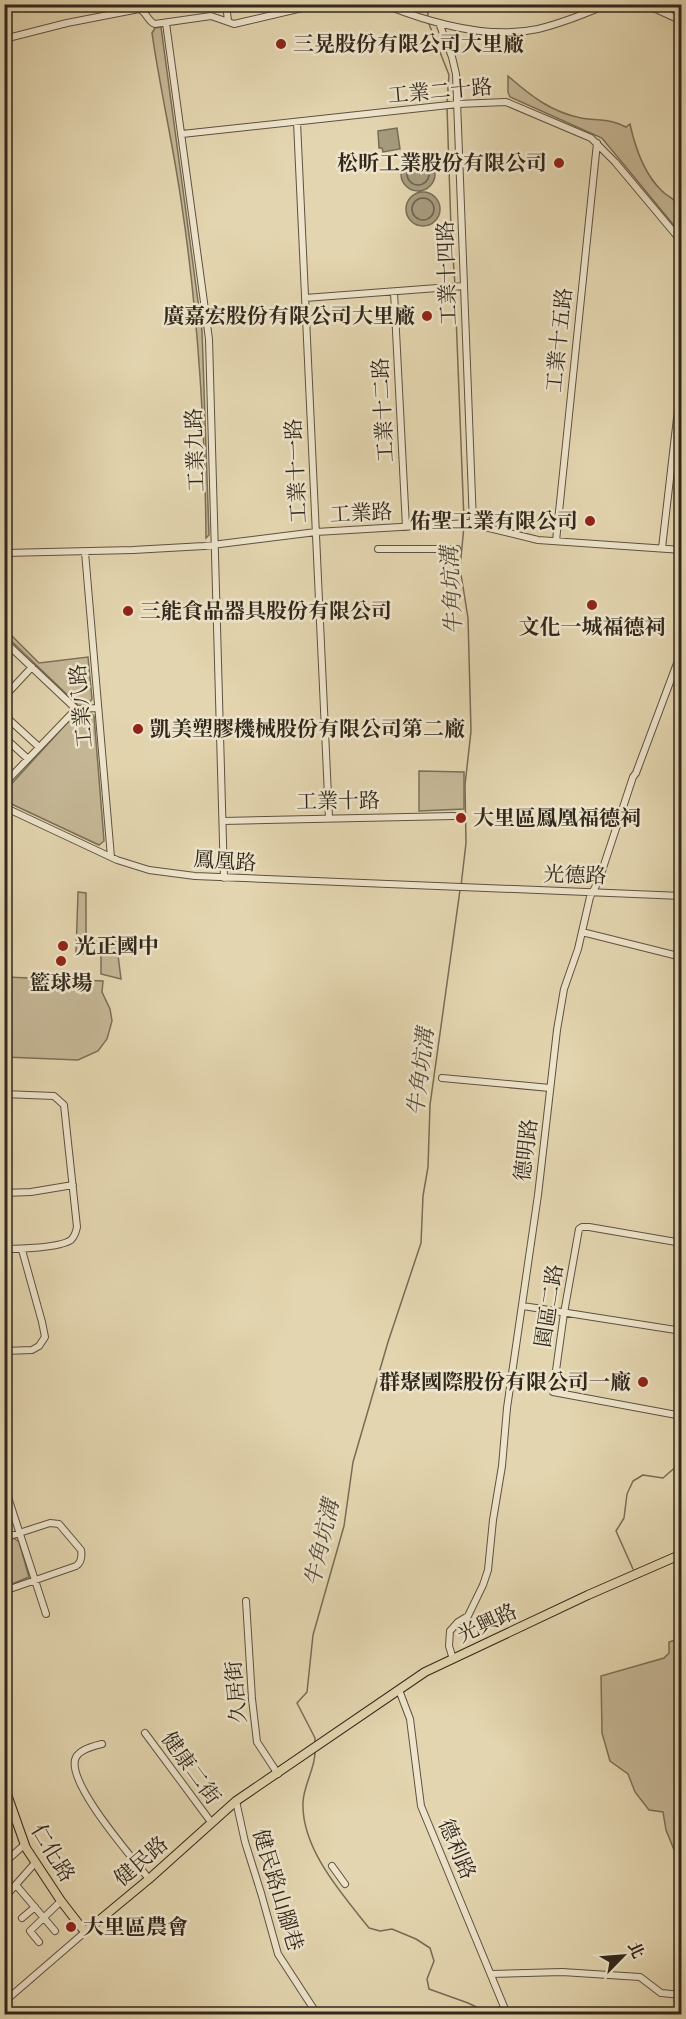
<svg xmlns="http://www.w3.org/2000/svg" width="686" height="2019" viewBox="0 0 686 2019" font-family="'IM FELL Great Primer','Noto Serif TC',serif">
<rect width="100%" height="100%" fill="#e3d5af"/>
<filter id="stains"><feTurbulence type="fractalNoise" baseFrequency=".00333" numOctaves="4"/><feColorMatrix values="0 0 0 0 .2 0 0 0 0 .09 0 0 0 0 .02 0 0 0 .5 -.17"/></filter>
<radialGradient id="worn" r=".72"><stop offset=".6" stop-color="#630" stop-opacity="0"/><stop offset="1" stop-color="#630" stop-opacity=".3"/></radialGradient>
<path fill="#c5b796" stroke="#7b6f58" stroke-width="1.5" d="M161 27 202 331 209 535 206 538C205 425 198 312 181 200 173 144 160 89 152 33L155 28Z
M508 76C531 96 551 112 581 118 591 120 603 119 613 122 617 123 622 125 626 127L630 124C635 147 644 174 662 191 668 197 679 201 682 210 683 217 682 227 681 234L602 138 510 97 508 92Z
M4 603H7L10 634 39 663 88 657 92 699 88 705 79 706 5 635Z
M89 711 94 716 104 841 99 845 5 801V791L77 712Z
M419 771 464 772V809L419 811Z
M78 892 86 893V937L116 939 121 979 101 974V955L76 953Z
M5 977 103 981 102 992 110 1009 112 1021 107 1039 98 1051 78 1060 5 1057Z
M14 1538 19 1542 29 1577 5 1587V1542Z
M681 1638H682L681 1867 666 1830 663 1812 649 1810 635 1792 628 1774 610 1761 602 1733 601 1676 664 1658 669 1653V1642Z"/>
<path fill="#a69a7d" stroke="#776c56" stroke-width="1.5" d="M397 128 400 149 383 152 382 148H379L378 131Z
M401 174a17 17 0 1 1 34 0a17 17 0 1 1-34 0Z
M406 209a17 17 0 1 1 34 0a17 17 0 1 1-34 0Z"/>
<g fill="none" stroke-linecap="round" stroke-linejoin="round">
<path stroke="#6c604c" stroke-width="1.5" d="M407 174a11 11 0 1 1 22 0a11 11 0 1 1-22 0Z
M412 209a11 11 0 1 1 22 0a11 11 0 1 1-22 0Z"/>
<path stroke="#776c56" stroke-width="1.5" d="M427 4 428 16
M429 24 449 75 447 102
M447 107 451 229 455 285
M455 289 464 521
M461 886 466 843 465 785 471 731 468 618 460 568 464 526
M681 1424 682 1435
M682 1459C674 1476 674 1492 682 1509
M633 1569 616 1531 624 1518 627 1494 633 1481 643 1475 663 1478 679 1464
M315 1744V1738L297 1703 307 1692 313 1635 344 1526 353 1462 388 1342 421 1243 423 1196 428 1167 430 1105 460 890
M315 1752C315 1769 304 1784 303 1802 301 1848 341 1893 369 1928L380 1931 392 1929 416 1939 430 1948 434 1961 427 1979 429 1989 468 2003 491 2014"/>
<defs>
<path id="minor" d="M226 4 228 21
M383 4C430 23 487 40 538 29 562 23 585 14 608 4
M636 4 658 10 682 21
M166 23 209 339 224 878
M439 23 452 57 456 74 473 524
M4 39 67 23 139 9C147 12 147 21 155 24L211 16 234 24 319 4
M297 122 329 818
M182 134 458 104 506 102 591 138 615 162 682 242
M394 292 406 527
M305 298 464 286
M556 541 597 143
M662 548 682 375
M378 549H457
M85 552 111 857
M4 553 133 550 204 546 316 532 468 523 538 540 682 550
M4 641 76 709
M4 697 32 667
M4 715 39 747
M4 737 28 759
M4 784 76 709 98 708
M4 807 117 860 149 870 195 876 682 896
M223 821 454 816
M582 932 682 957
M442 1078 550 1088
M4 1094 54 1096 64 1105 77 1227C76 1232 75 1236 71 1240 59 1248 19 1249 4 1249
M4 1193 31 1192 73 1185
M682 1243 589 1227H582L579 1229 564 1313 553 1392 682 1416
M523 1306 682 1331
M4 1351 32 1350 39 1346 45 1337 42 1322 22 1250
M4 1402V1428
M4 1485 46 1614
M4 1538 50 1523 59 1524 81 1550C82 1556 82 1562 76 1566L4 1591
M246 1601 252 1699 257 1742 278 1774
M453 1659 449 1646 450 1631 458 1622 468 1616 483 1585 488 1570 493 1520 502 1466 507 1408 538 1195 557 1030 564 989 578 949 590 897 599 880 633 777 636 773 682 650
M399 1690 410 1719 421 1806 507 2014
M145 1733 211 1822
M102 1744C93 1746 77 1750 75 1760 69 1786 132 1857 149 1879
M236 1801 245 1842 261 1893 278 1954 317 2014
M4 1821 14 1818
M4 1863 24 1845
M332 1866 345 1884
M16 1885 55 1931
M4 1898 35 1863
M22 1918 35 1907
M39 1942 30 1931 61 1901
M491 1974 562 1972 640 1977 661 1993 682 1995
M4 2002 85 1932"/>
<path id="major" d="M4 1786 26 1848 61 1901 85 1932 149 1879 236 1801 425 1672 588 1595 682 1554"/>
</defs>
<use href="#minor" stroke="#5e5240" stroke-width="8"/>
<use href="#major" stroke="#31271b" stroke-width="10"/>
<use href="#minor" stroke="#ede4cb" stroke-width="6"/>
<use href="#major" stroke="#e3d5af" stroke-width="8"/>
</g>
<g fill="#8f2418" stroke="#ede4cb" stroke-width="2">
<circle cx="281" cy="44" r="6"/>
<circle cx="559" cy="163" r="6"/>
<circle cx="427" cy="316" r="6"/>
<circle cx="590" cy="521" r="6"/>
<circle cx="592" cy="605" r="6"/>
<circle cx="128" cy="611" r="6"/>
<circle cx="138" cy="729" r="6"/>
<circle cx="461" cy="818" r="6"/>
<circle cx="63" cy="946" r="6"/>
<circle cx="61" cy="961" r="6"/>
<circle cx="643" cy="1382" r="6"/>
<circle cx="71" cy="1927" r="6"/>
</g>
<g text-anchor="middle" stroke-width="5" stroke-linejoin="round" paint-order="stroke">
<g font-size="21" font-weight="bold" fill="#31271b" stroke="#ede4cb" text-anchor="start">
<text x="293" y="51">三晃股份有限公司大里廠</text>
<text x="547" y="170" text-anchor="end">松昕工業股份有限公司</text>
<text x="415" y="323" text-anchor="end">廣嘉宏股份有限公司大里廠</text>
<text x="578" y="528" text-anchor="end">佑聖工業有限公司</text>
<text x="140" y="618">三能食品器具股份有限公司</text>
<text x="592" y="634" text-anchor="middle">文化一城福德祠</text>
<text x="150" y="736">凱美塑膠機械股份有限公司第二廠</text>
<text x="473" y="825">大里區鳳凰福德祠</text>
<text x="75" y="953">光正國中</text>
<text x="61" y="990" text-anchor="middle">籃球場</text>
<text x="631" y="1389" text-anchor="end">群聚國際股份有限公司一廠</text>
<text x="83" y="1934">大里區農會</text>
</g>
<g font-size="21" fill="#31271b" stroke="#ede4cb">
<text transform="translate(440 91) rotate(-5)" y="7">工業二十路</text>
<text transform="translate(447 273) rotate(-92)" y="7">工業十四路</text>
<text transform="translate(559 340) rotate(-84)" y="7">工業十五路</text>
<text transform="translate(383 410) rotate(-93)" y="7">工業十二路</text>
<text transform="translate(195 450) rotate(-92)" y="7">工業九路</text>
<text transform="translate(296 471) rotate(-93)" y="7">工業十一路</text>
<text transform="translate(361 513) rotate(-3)" y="7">工業路</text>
<text transform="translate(81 706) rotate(-95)" y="7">工業八路</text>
<text transform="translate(338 801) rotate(-1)" y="7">工業十路</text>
<text transform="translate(225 861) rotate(4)" y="7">鳳凰路</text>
<text transform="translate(575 875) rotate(2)" y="7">光德路</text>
<text transform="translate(526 1150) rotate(-83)" y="7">德明路</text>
<text transform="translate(549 1306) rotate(-81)" y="7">園區二路</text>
<text transform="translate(487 1623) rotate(-25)" y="7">光興路</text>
<text transform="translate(236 1692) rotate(-95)" y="7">久居街</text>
<text transform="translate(191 1768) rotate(54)" y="7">健康二街</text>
<text transform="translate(457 1849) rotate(67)" y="7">德利路</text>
<text transform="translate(53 1853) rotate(59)" y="7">仁化路</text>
<text transform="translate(141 1861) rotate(-41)" y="7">健民路</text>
<text transform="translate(278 1890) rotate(73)" y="7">健民路山腳巷</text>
</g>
<g font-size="22" font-style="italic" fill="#544a38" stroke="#ede4cb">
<text transform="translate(451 591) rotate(-93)" y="8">牛角坑溝</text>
<text transform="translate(420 1072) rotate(-83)" y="8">牛角坑溝</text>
<text transform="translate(321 1543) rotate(-77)" y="8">牛角坑溝</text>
</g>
</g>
<rect width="686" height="2019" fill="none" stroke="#e3d5af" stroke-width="24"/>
<rect x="6" y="6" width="674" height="2007" fill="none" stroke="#31271b" stroke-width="3"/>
<rect x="12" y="12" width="662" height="1995" fill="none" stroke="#31271b" stroke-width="1.5"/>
<g transform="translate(623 1956) rotate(65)" stroke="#ede4cb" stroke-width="4.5" paint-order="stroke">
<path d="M0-4.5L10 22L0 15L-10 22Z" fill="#31271b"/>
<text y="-9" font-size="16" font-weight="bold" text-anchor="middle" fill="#31271b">北</text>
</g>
<rect width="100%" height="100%" filter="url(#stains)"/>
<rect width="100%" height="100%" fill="url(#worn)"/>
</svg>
